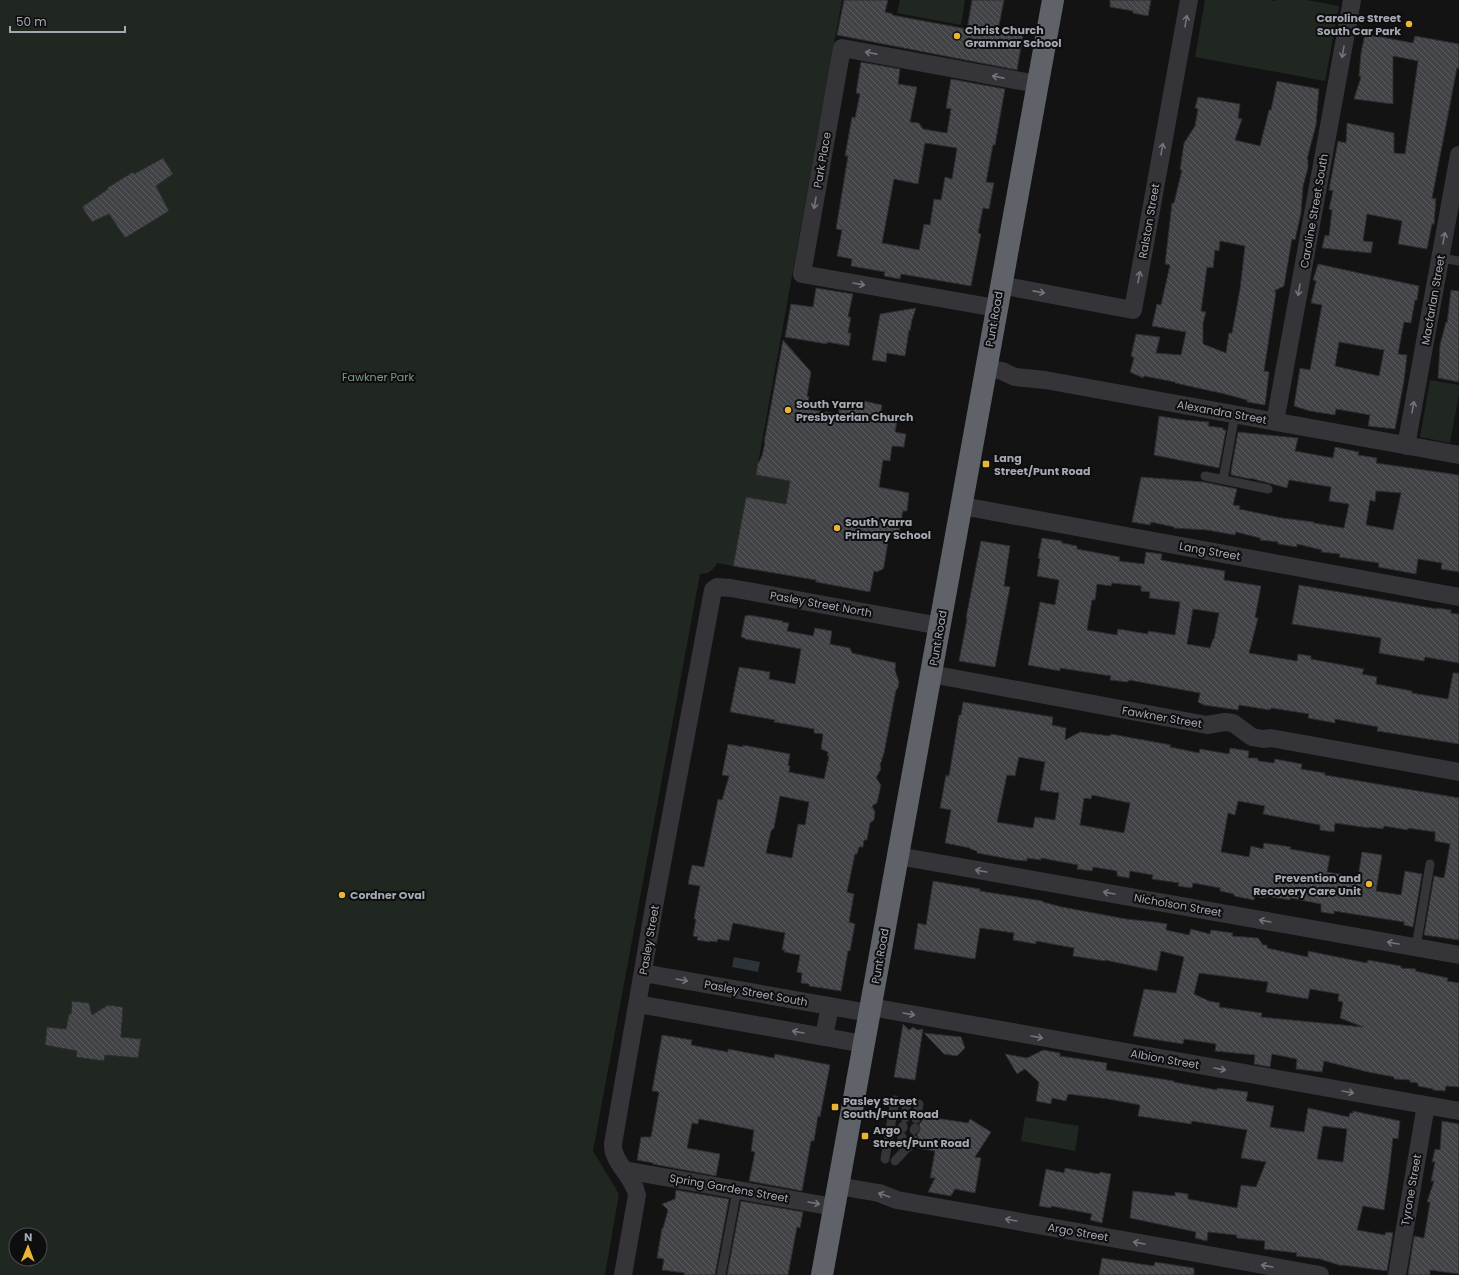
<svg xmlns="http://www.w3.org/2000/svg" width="1459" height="1275" viewBox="0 0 1459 1275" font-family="Poppins,sans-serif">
<defs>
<pattern id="building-back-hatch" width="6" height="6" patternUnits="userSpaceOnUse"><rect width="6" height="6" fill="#424347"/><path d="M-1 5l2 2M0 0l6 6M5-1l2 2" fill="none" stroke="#5a5b5f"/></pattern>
</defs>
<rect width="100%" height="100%" fill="#131314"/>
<path fill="#1f2720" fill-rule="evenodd" d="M0 0H842L756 475 776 479 794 472 786 504 746 497 733 566 717 563C713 571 708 574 700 574L593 1151 619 1194 605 1275H0ZM16 1235H40V1259H16Z
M900 0H965L961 25 897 13Z
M1205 0H1270L1276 1V0H1307L1339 6 1325 81 1195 57Z
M1430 380 1459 385V394L1450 443 1420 437Z
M1025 1117 1079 1126 1075 1151 1021 1141Z"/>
<path fill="#2c3339" d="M734 957 760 962 758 972 732 967Z"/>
<path fill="url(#building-back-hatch)" stroke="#2d2d30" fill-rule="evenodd" d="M844 0H888L885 12 893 14 892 15 967 29 972 0H1004L998 31 1023 35 1017 70 837 35Z
M1110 0H1151L1148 16 1133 13V11L1110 7Z
M1365 34 1413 43 1415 36 1459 44V69L1457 68 1432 198 1436 199 1434 224H1432L1427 249 1398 244 1402 221 1367 214 1363 241 1373 242 1371 253 1322 248 1325 235 1329 236 1332 210 1329 209 1333 191 1329 190 1338 141 1346 143 1347 123 1394 133V153L1405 154 1418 61 1393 56V104L1354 99 1361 77 1359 76 1361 53Z
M861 62 900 69 898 84 917 87 910 122 919 123 923 129 947 133 951 109 946 108 951 79 1005 89 995 145H993L986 182 994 183 989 209 983 208 978 233 981 234 971 286 901 274 900 279 884 276 885 272 851 266 852 259 837 256 842 230 836 229 848 156H845L852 117 855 118 860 94 856 93ZM925 143 957 148 952 179 945 177 941 200 934 199 930 225 924 224 919 250 882 243 894 179 918 184Z
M1277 81 1319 89 1316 125 1307 159 1308 160V168L1303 186 1301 213 1295 240 1292 239 1284 286 1274 291 1276 292 1264 371 1269 372 1265 405 1247 402V400L1225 394 1175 383V382L1144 376 1143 378 1130 372 1134 358 1131 356 1136 334 1160 337 1156 353 1181 355 1186 332 1152 326 1157 304 1161 305 1170 265 1165 264 1172 203H1174L1182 170H1180L1184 143 1195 126 1198 109 1195 108 1198 97 1240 104 1238 118 1242 119 1235 140 1260 146 1269 110H1271ZM1220 241 1245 246 1240 289 1232 333H1229L1226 353 1203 344V323L1206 312 1201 311 1207 267 1213 268 1215 250 1219 251Z
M163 158 173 174 156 186 169 211 125 238 109 214 92 222 82 207 108 189 107 188 133 172 134 174Z
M1318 264 1419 286 1417 300H1415L1411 323 1404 322 1398 354 1407 355 1404 381 1395 429 1368 426 1370 415 1336 409 1335 415 1310 411 1294 406 1300 368 1310 370 1322 305 1311 303 1316 281 1313 280ZM1339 342 1384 350 1379 376 1335 366Z
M816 288 853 294 848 317H851L848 333H851L849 346 827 342V344L785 337 791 304 813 307Z
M1451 290 1459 291V382L1438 378 1440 345 1446 322 1447 323Z
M916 308 912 320 910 331 909 330 905 356 887 353 886 362 872 360 880 314Z
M783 340 811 372 807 396 809 397 807 409 838 414 840 405 863 409 864 401 882 405 881 412 898 416 895 432 906 434 904 447 892 446 890 461 883 460 879 487 909 493 907 511H903L898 538 889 536 884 566 883 569 877 572 874 571 870 592 816 582V580L733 566 746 497 786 504 790 481 756 475 758 462H759L762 456 765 442H764L766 432Z
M1159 416 1185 420 1209 422 1208 426 1223 428V430H1226L1219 468 1154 455Z
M1238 432 1298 438 1295 451 1333 458 1335 447 1359 452 1358 455 1377 458 1376 463 1459 475V572L1441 569 1442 563 1418 559 1416 574 1378 567 1379 563 1339 557 1340 554 1321 552 1322 550 1297 544V547L1278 544V542L1260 540V538L1236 532 1235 535 1207 530 1174 528V527L1151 522 1150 525 1132 522 1141 477 1204 482 1237 489 1233 505 1240 506 1239 509 1282 518 1314 522V523L1344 528 1349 504 1329 501 1331 487 1289 480 1287 488 1250 478V479L1231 475V471ZM1376 491 1401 493 1393 530 1366 525 1370 500 1375 502Z
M1042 538 1062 541V543L1077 546V549L1082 550 1120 557 1119 561 1144 564 1146 552 1162 554 1161 560 1225 571 1224 580 1261 586 1255 618H1258L1249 653 1297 661 1298 654 1311 656V659L1364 669 1362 674 1377 677 1376 684 1412 691V693L1448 699 1453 673H1459V744L1377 731 1378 727 1335 719V723L1308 718 1309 714 1271 708 1270 710 1239 705 1238 710 1204 705 1198 702 1200 693 1129 680 1128 682 1110 680 1111 676 1060 668V671L1028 665 1040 602 1055 605 1059 580 1037 576 1040 559 1038 558ZM1112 583 1141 586V591L1150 592 1149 598 1180 602 1175 635 1148 631V634L1118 629 1117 635 1087 630 1092 600H1095L1097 584 1111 586ZM1193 609 1219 613 1214 639H1213L1210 648 1187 644Z
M981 541 1010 546 1004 586 1010 587 995 667 959 661 967 619 966 618Z
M1299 585 1437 609V608L1451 610V613L1459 614V663L1425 657 1424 661 1379 653 1381 638 1292 624Z
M749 615 783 621 782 622 789 623 787 631 813 636 815 628 832 631 830 644 850 648 852 653 896 663 895 670 899 682 898 688 896 690 884 753 880 765 881 769 876 778 881 785 877 803 872 806 875 812 874 820 870 823 867 840H864L863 847H859L857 854H855L847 892 854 894 849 922 855 924 850 951H848L841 991 809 986V984L801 983 802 973 797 972 800 955 784 952 785 950H782L785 933 733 923 729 941 718 939 717 942 711 941 710 942 697 940 698 937 693 936 696 919H694L700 886 688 884 692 865 704 867 718 799 722 800 729 776 722 775 728 744 743 747V745L790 754 788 765 790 766 789 772 824 779 829 756H827L828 752 821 749 823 734 814 733V729L774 722 775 720 730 712 739 667 770 672 769 679 795 684 801 649 745 639V638L741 637 745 616ZM780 796 809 802 805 825 798 824 792 858 766 853 771 831 774 828Z
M963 702 1053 717 1052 725 1066 728 1065 740 1080 732 1110 736 1111 734 1171 745 1170 747 1199 753 1200 749 1229 754 1230 748 1249 751 1248 758H1257L1259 761 1274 763 1275 759 1302 764 1301 769 1325 773V775L1459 798V940L1424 935 1434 876 1444 878 1450 844 1435 841V832L1408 828V830L1384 826 1383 829 1370 827 1369 828 1335 823 1334 832 1320 830V825L1263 814 1265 806 1238 801 1235 815 1228 813 1221 852 1249 857 1251 846 1263 849 1264 843 1278 845 1291 847 1290 849 1330 856 1327 872 1358 877 1362 852 1382 855 1376 891 1401 895 1405 871 1422 874 1413 927 1404 925V922L1334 911V914L1321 912V904L1290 898V900L1265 896 1264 898 1255 896 1254 900 1234 896V894L1220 891V888L1193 883 1192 888 1178 886 1179 883 1152 879 1153 875 1130 871 1129 878 1117 876V871L1093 867 1092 871 1077 869 1078 865 1041 858V860L1027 858V861L1015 860 977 853V851L970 849V848L945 843 951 810 940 808 946 775 949 776 959 715H961ZM1019 757 1045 762 1040 790 1059 793 1055 820 1035 817 1033 828 997 822 1007 775 1015 776ZM1092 795 1130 803 1124 833 1080 825 1084 798 1091 799Z
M933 881 980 889V891L1043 901V902L1062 907 1126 919 1155 922 1167 924 1166 930 1189 935 1191 929 1210 934 1211 930 1233 933 1232 936 1258 938 1263 945H1267V948L1308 957V951L1367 963 1368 960 1401 966V968L1416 969 1415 971 1448 978 1447 981 1459 983V1087L1446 1086 1445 1091 1433 1090V1089L1418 1086V1083L1410 1082V1080L1394 1079V1077L1368 1072 1324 1061 1322 1072 1296 1069 1297 1059 1272 1054 1270 1067 1254 1064 1255 1055 1215 1051 1216 1044 1184 1039 1183 1044 1133 1036 1144 989 1176 993 1184 957 1161 951 1157 971 1105 960V961L1073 956 1074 948 1036 941V944L1013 940 1014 933 980 928 975 959 914 949 918 923 926 925ZM1199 973 1268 982 1266 992 1308 999 1310 989 1339 994 1338 1001 1343 1002 1340 1018 1363 1027 1261 1017 1262 1013 1219 1007 1220 1003 1209 1001 1194 994Z
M72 1001 89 1003 92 1015 108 1005 123 1007 121 1037 141 1039 138 1058 105 1055 104 1061 76 1057 77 1051 45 1045 47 1027 66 1029 69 1014H71Z
M903 1024 909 1030 913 1027 917 1030 923 1029 915 1080 894 1077Z
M924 1033 961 1037 965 1048 957 1056 944 1054Z
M662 1035 692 1040 691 1045 728 1052V1049L774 1058 775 1054 830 1065 820 1117 818 1116 814 1141H811L802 1191 749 1181 755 1152 751 1151 754 1130 699 1119 698 1124 692 1123 687 1148 720 1154 716 1176 653 1164V1163L637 1160 641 1137H651L659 1092 652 1091Z
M1043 1050 1060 1053V1056L1107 1063 1106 1070 1174 1081V1082L1217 1090V1088L1248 1092 1246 1101 1274 1106 1270 1127 1304 1132 1308 1108 1349 1117 1350 1113H1353V1111L1400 1121 1398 1139 1393 1138 1389 1173 1384 1210 1363 1206 1357 1230 1385 1235 1386 1232 1393 1233 1387 1271 1342 1265V1266L1320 1259 1296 1256 1297 1253 1264 1249 1265 1241 1237 1238 1236 1235 1208 1232 1207 1241 1195 1238 1196 1232 1130 1218 1133 1191 1175 1196V1192L1188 1194V1199L1237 1208 1241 1185 1256 1187 1266 1162 1241 1158 1247 1130 1192 1121 1191 1124 1138 1116 1140 1105 1108 1099 1068 1094 1066 1101 1052 1098 1051 1104 1036 1101 1039 1082 1025 1069 1017 1074 1005 1054 1027 1058ZM1323 1126 1347 1129 1343 1162 1317 1159Z
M923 1116 968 1123 970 1119 991 1132 975 1157 981 1158 975 1193 955 1189 951 1196 928 1192 935 1178H930L935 1151 918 1148 919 1140 917 1135 920 1130 919 1124 922 1121Z
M1442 1121 1459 1124V1274L1430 1270V1275H1409L1408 1274 1414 1236 1424 1238 1430 1202H1427L1434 1181H1431L1435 1162H1432L1435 1149 1440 1150Z
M1065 1168 1099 1174 1100 1172 1111 1174 1102 1223 1090 1220 1092 1214 1051 1206V1208L1039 1206 1046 1169 1064 1173Z
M676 1190 729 1199 715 1275H684L685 1273 662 1270 664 1259 657 1258 662 1228H663L668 1210 662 1204 675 1199Z
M741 1201 803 1212 800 1228 797 1227 788 1275H727Z
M1102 1258 1154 1266 1155 1262 1194 1268V1275H1099Z"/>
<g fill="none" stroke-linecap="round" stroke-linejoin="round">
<path stroke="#343439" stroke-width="9" d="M1441 258 1459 261
M1205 476 1268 489
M1223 480 1235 414
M1416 947 1430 864
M905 1118 907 1102
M916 1119 919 1104
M903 1128V1126
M914 1130 915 1128
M902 1137 901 1143 905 1150
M885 1159 895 1100
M895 1161 905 1150 912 1144 913 1139
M721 1275 737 1190"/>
<path stroke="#343439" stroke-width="18" d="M1000 285 1133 310 1189 0
M996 308 802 274 842 48 1037 84
M985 368 1002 371 1015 377 1045 380 1459 455
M1275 422 1352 0
M1406 446 1459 155
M962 506 1459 597
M931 674 1207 725 1225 722 1233 723 1252 737 1263 739 1271 738 1459 772
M898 856 1459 955
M643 973 869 1013
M638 1004 864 1044
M871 1007 1459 1111
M824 1037 830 1006
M624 1170 834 1207
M838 1186 879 1193 897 1200 1320 1275
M623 1275 637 1195C634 1177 612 1162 613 1144L655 901 713 590 717 587 731 588 940 626
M1397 1275 1426 1105"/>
<path stroke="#60626a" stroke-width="22" d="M822 1275 1053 0"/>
</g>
<defs><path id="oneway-shaft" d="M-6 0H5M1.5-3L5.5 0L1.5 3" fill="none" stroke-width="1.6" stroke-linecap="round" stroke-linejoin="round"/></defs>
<g stroke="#72747d">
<use href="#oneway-shaft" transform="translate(1186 21) rotate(-80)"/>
<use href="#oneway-shaft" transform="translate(1343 52) rotate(100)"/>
<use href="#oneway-shaft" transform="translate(871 53) rotate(-169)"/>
<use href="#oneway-shaft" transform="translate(998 77) rotate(-169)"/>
<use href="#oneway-shaft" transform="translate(1162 149) rotate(-80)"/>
<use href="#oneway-shaft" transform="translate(815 203) rotate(100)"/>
<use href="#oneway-shaft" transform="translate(1444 238) rotate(-80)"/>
<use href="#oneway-shaft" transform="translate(1139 277) rotate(-80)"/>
<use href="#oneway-shaft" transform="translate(859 284) rotate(10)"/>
<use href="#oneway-shaft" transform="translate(1299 290) rotate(100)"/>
<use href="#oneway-shaft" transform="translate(1039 292) rotate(11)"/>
<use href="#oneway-shaft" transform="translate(1413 407) rotate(-80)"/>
<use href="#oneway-shaft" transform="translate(981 871) rotate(-170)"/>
<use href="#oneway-shaft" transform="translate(1109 893) rotate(-170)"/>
<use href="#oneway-shaft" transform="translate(1265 921) rotate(-170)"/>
<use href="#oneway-shaft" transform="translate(1393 943) rotate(-170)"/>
<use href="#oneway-shaft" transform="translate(682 980) rotate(10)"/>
<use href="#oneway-shaft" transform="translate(909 1014) rotate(10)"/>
<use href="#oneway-shaft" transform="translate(798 1032) rotate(-170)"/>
<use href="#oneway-shaft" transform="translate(1037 1037) rotate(10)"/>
<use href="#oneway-shaft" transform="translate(1220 1069) rotate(10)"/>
<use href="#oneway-shaft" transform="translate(1348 1092) rotate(10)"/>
<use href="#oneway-shaft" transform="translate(884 1195) rotate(-160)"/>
<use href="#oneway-shaft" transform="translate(814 1203) rotate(10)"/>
<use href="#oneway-shaft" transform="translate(1011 1220) rotate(-170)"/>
<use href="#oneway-shaft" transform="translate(1139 1243) rotate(-170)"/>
<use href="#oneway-shaft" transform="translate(1267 1266) rotate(-170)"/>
</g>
<g fill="#eab535" stroke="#0e0e0f" stroke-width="1.5">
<circle cx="1409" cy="24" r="4"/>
<circle cx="957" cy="36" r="4"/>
<circle cx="788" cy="410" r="4"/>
<rect x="982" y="460" width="8" height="8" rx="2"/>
<circle cx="837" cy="528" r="4"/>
<circle cx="1369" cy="884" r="4"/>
<circle cx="342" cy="895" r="4"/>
<rect x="831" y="1103" width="8" height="8" rx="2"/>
<rect x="861" y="1132" width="8" height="8" rx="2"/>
</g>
<g text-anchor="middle" stroke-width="4" stroke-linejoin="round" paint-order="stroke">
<g font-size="11" font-weight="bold" fill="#a5a9b4" stroke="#0e0e0f" text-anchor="start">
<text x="1401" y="22" text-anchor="end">Caroline Street<tspan x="1401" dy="13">South Car Park</tspan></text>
<text x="965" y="34">Christ Church<tspan x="965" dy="13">Grammar School</tspan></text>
<text x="796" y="408">South Yarra<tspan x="796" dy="13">Presbyterian Church</tspan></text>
<text x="994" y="462">Lang<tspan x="994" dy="13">Street/Punt Road</tspan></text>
<text x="845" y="526">South Yarra<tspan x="845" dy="13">Primary School</tspan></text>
<text x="1361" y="882" text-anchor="end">Prevention and<tspan x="1361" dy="13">Recovery Care Unit</tspan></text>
<text x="350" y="899">Cordner Oval</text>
<text x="843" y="1105">Pasley Street<tspan x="843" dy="13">South/Punt Road</tspan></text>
<text x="873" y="1134">Argo<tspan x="873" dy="13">Street/Punt Road</tspan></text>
</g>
<g font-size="11" fill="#a5a9b4" stroke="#0e0e0f">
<text transform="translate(822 160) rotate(-80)" y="4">Park Place</text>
<text transform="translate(1314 211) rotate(-80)" y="4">Caroline Street South</text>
<text transform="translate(1149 221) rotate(-80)" y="4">Ralston Street</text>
<text transform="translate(1433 300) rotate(-80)" y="4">Macfarlan Street</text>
<text transform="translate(994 319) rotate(-80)" y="4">Punt Road</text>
<text transform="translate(1222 412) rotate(10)" y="4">Alexandra Street</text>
<text transform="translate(1210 551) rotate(10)" y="4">Lang Street</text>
<text transform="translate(821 604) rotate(10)" y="4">Pasley Street North</text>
<text transform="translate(938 638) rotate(-80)" y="4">Punt Road</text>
<text transform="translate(1162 717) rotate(10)" y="4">Fawkner Street</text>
<text transform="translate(1178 905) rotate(10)" y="4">Nicholson Street</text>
<text transform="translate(649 940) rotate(-80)" y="4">Pasley Street</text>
<text transform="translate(880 956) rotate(-80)" y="4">Punt Road</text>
<text transform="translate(756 993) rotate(10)" y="4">Pasley Street South</text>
<text transform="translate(1165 1059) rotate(10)" y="4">Albion Street</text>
<text transform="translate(729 1188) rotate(10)" y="4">Spring Gardens Street</text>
<text transform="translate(1411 1190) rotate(-80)" y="4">Tyrone Street</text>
<text transform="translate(1078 1232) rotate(10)" y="4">Argo Street</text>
</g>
<g font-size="11" fill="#7c9e80" stroke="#0e0e0f">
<text x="378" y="381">Fawkner Park</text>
</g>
</g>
<g transform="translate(28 1247) rotate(1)"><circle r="19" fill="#0e0e0f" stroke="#4a4c51"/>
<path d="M0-3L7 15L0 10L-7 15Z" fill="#eab535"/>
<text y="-6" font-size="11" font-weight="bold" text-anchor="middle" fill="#a5a9b4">N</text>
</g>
<path d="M10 26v6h115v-6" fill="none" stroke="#a5a9b4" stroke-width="2"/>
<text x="16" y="26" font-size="12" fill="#a5a9b4" stroke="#0e0e0f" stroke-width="3" paint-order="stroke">50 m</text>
</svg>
